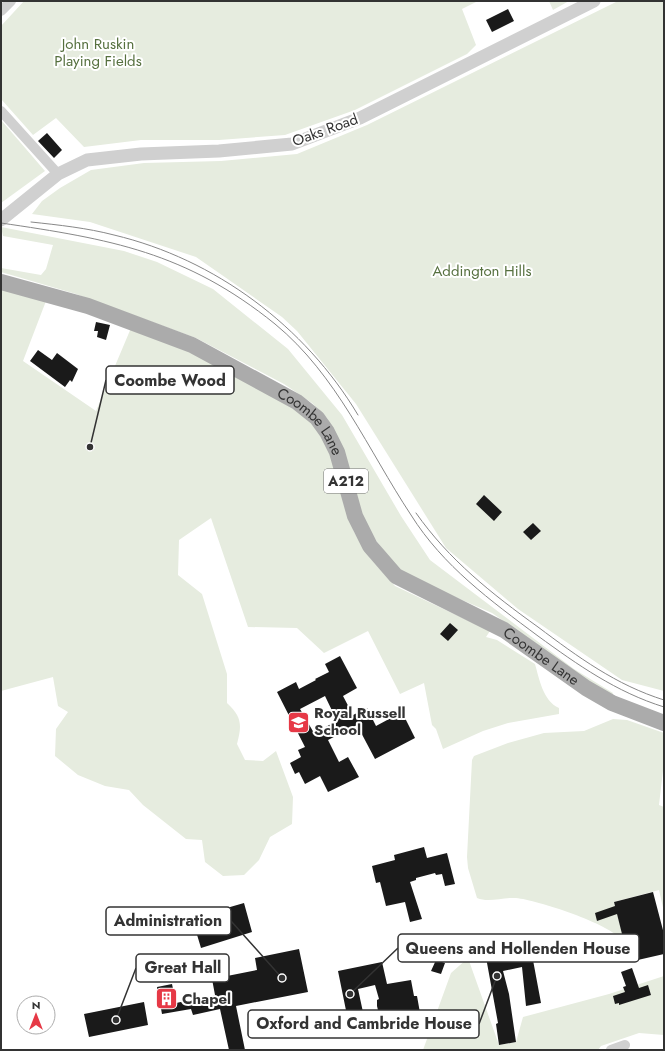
<svg xmlns="http://www.w3.org/2000/svg" width="665" height="1051" viewBox="0 0 665 1051" font-family="Jost,sans-serif">
<rect width="100%" height="100%" fill="#fff"/>
<path fill="#e6ecdf" d="M24 1H478L462 9 476 45 467 54 355 110 285 135 219 140H141L84 147 56 118 33 135 1 99V26Z
M549 1H569L553 10Z
M618 1H664V691L622 680 518 609 446 548 356 404 297 331 282 317 196 257 90 222 32 214 42 201 60 188 91 170 144 163 221 161 297 154 367 125Z
M1 120 45 171 1 203Z
M1 227 124 251 157 262 213 289 288 349 342 415 401 516 430 560 574 669 613 693 612 696 593 686 538 645 492 613 416 580 397 568 375 539 362 514 327 418 312 403 284 384 196 338 76 294 1 272V268L41 275 46 269 53 245 3 236Z
M1 289 46 301 23 361 96 411 131 328 187 348 285 402 312 422 329 447 354 532 370 558 395 586 490 631 486 637 497 640 535 664C539 678 543 701 559 708V714L508 723 483 731 443 749 436 729 432 725 424 683 400 694 368 631 324 653 297 628 248 627 211 518 179 540 178 575 202 594 227 674V703C242 717 242 725 237 744L245 760 263 761 276 751 293 797 292 824 270 837 259 860 244 875 223 876 205 862 202 840 186 839 143 805 129 790 105 786 78 775 55 756 56 729 68 712 58 706 53 677 1 691Z
M613 719 627 720 664 733V762L659 805 664 807V912L659 890 614 902 624 940H621C611 924 537 900 516 898 503 897 489 903 477 898L468 868 467 857 472 760 474 756 508 743 544 733 584 731Z
M468 958 499 1045 516 1042 523 1017 609 994 664 976V1035L639 1033 601 1046 598 1050H423L451 973Z"/>
<path fill="#1a1a1a" fill-rule="evenodd" d="M508 9 514 21 492 32 486 20Z
M47 133 62 150 54 158 38 141Z
M96 322 110 325 106 340 97 337 98 331H94Z
M38 350 52 360 57 353 78 369 72 382 70 380 65 387 30 361Z
M484 495 502 512 494 521 476 504Z
M533 523 541 531 531 540 523 532Z
M450 623 458 630 448 641 440 634Z
M340 656 357 688 343 696 353 715 367 708 376 726 402 712 415 738 375 759 357 725 328 740 339 762 348 757 359 777 328 792 320 776 305 784 299 772 295 774 290 763 301 757 298 750 305 747 277 692 296 682 299 689 316 680 315 679 329 672 325 664ZM325 696 337 721 314 733 300 709Z
M424 847 427 858 447 853 455 884 445 886 442 874 436 875 435 873 416 878V880L410 882 422 919 410 922 405 902 386 906 380 882 376 883 372 866 395 860 394 855Z
M653 892 664 934V954L629 962 617 914 597 921 595 913 615 906 614 902Z
M244 903 252 932 201 948 192 918Z
M530 944 541 1003 526 1006 522 967 503 971 509 994 516 1042 499 1045 496 1024 498 1023 485 952Z
M299 949 308 992 236 1006 245 1050H229L220 1009 193 1015 191 1009 162 1014 157 987 172 984 176 1003 215 995 212 979 257 970 255 958Z
M436 960 445 963 441 974 431 971Z
M382 962 387 984 411 980 414 996H417L422 1024 409 1027 408 1017 381 1023 377 1006V1000L379 999 375 985 358 989 366 1026 350 1030 338 971Z
M632 968 639 988 648 985 651 995 619 1005V1003L615 1004 613 996 625 992 623 987 626 986 621 972Z
M144 1002 148 1025 89 1037 84 1014Z"/>
<g fill="none" stroke-linecap="round" stroke-linejoin="round">
<path stroke="#d0d0d0" stroke-width="10" d="M1 11 11 1
M1 111 58 174
M611 1050 625 1045"/>
<path stroke="#d0d0d0" stroke-width="13" d="M1 220 58 174 87 160 141 154 219 151 292 144 360 118 594 1"/>
<path stroke="#ababab" stroke-width="16" id="s1" d="M1 282 88 306 192 345 297 402 317 418 327 432 337 452 355 516 370 546 396 576 504 630 586 688 612 703 664 723"/>
<path stroke="#888" stroke-width="1" d="M31 222C59 225 87 228 114 235 215 259 305 326 358 415
M1 223C110 239 186 252 275 324 337 375 368 450 411 515 443 566 491 601 538 636 578 665 616 692 664 707
M416 513C449 560 492 594 538 627 578 657 616 685 664 700"/>
</g>
<defs>
<symbol id="school-square" viewBox="-11 -11 22 22"><rect x="-9" y="-9" width="18" height="18" rx="4" fill="#e63946" stroke="#fff"/><path d="M0-5L7-2L0 1L-7-2ZM-4 1L0 2.5L4 1V4Q0 6-4 4Z" fill="#fff"/></symbol>
<symbol id="building-square" viewBox="-11 -11 22 22"><rect x="-9" y="-9" width="18" height="18" rx="4" fill="#e63946" stroke="#fff"/><path d="M-4-6H4V6H1V3H-1V6H-4ZM-2.5-4.3h1.7v1.8h-1.7ZM.8-4.3h1.7v1.8H.8ZM-2.5-1h1.7V.8h-1.7ZM.8-1h1.7V.8H.8Z" fill="#fff"/></symbol>
</defs>
<g fill-rule="evenodd">
<use href="#school-square" x="286" y="710" width="25" height="25"/>
<use href="#building-square" x="154" y="986" width="25" height="25"/>
</g>
<g text-anchor="middle" stroke-width="4" stroke-linejoin="round" paint-order="stroke">
<rect fill="#fff" stroke="#707070" stroke-width="1" x="324" y="469" width="44" height="24" rx="3"/>
<g font-size="14" font-weight="bold" fill="#333">
<text x="346" y="486">A212</text>
</g>
<g font-size="15" fill="#56703f" stroke="#fff">
<text x="98" y="49">John Ruskin<tspan x="98" dy="17">Playing Fields</tspan></text>
<text x="482" y="276">Addington Hills</text>
</g>
<g font-size="15" fill="#333" stroke="#fff">
<text transform="translate(325 130) rotate(-20)" y="5">Oaks Road</text>
<text dy="5" stroke="none"><textPath href="#s1" startOffset="344">Coombe Lane</textPath></text>
<text dy="5" stroke="none"><textPath href="#s1" startOffset="692">Coombe Lane</textPath></text>
</g>
<g font-size="15" font-weight="bold" fill="#333" stroke="#fff" text-anchor="start">
<text x="314" y="718">Royal Russell<tspan x="314" dy="17">School</tspan></text>
<text x="182" y="1004">Chapel</text>
</g>
</g>
<path fill="none" stroke="#333" stroke-width="1.5" d="M90 447L106 380M282 978L231 921M350 994L398 948M116 1020L136 968M497 976L479 1024"/>
<g fill="#333" stroke="#fff" stroke-width="1.5">
<circle cx="90" cy="447" r="4"/>
<circle cx="282" cy="978" r="4"/>
<circle cx="350" cy="994" r="4"/>
<circle cx="116" cy="1020" r="4"/>
<circle cx="497" cy="976" r="4"/>
</g>
<g fill="#fff" stroke="#333" stroke-width="1.5">
<rect x="106" y="366" width="128" height="28" rx="4"/>
<rect x="106" y="907" width="125" height="28" rx="4"/>
<rect x="398" y="934" width="241" height="28" rx="4"/>
<rect x="136" y="954" width="93" height="28" rx="4"/>
<rect x="248" y="1010" width="231" height="28" rx="4"/>
</g>
<g font-size="16" text-anchor="middle" font-weight="bold" fill="#333">
<text x="170" y="386">Coombe Wood</text>
<text x="168" y="926">Administration</text>
<text x="518" y="954">Queens and Hollenden House</text>
<text x="183" y="973">Great Hall</text>
<text x="364" y="1029">Oxford and Cambride House</text>
</g>
<rect width="665" height="1051" fill="none" stroke="#333333" stroke-width="4"/>
<g transform="translate(36 1015)"><circle r="19" fill="#ffffff" stroke="#adadad"/>
<path d="M0-3L7 15L0 10L-7 15Z" fill="#e63946"/>
<text y="-6" font-size="11" font-weight="bold" text-anchor="middle" fill="#333333">N</text>
</g>
</svg>
